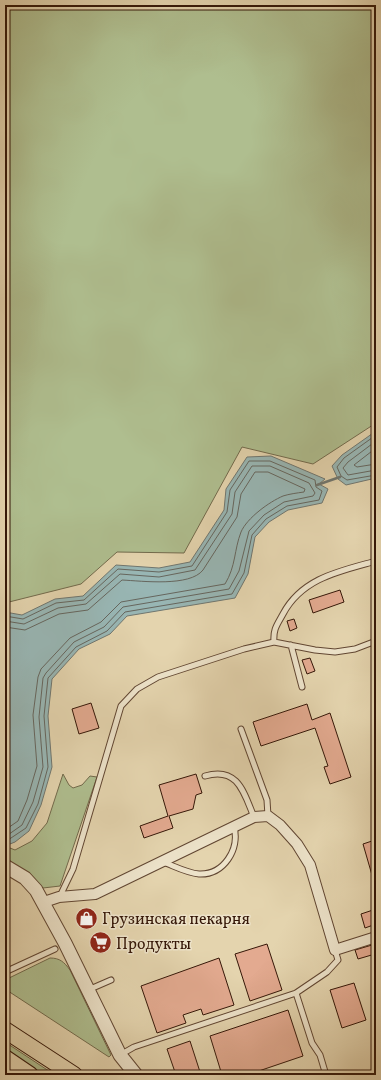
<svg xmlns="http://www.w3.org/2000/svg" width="381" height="1080" viewBox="0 0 381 1080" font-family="Vollkorn,serif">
<rect width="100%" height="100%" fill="#e4d4ae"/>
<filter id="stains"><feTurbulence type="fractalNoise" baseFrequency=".005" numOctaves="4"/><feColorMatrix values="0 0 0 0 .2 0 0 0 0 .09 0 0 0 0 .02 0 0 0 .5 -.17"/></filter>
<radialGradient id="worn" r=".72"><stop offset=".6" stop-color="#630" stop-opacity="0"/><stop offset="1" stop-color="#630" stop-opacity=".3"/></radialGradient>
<path fill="#afbe8f" stroke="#726a4c" d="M5 5H376V423L313 464 242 447 184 553 117 552 81 584 5 603Z
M63 774 69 785 73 788 82 785 90 776 97 777 60 886 43 888 26 873 5 859V846L15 850 32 841 47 823Z
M50 958C60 958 64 962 70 970L111 1055 109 1057 5 989V980Z
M5 1042 55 1075H43L5 1049Z"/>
<path fill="#98b6b4" stroke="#70766f" d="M376 431V478L346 485 338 479 332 466 342 455Z
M271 456 325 479 319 484 328 489 322 503 288 510 269 522 255 537 248 574 235 598 127 616 110 634 79 649 52 679 48 716 52 767 41 805 29 831 15 842 5 846V612L22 615 55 599 83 596 116 565 159 568 190 562 224 510 226 489 247 457Z"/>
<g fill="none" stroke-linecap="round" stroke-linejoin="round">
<path stroke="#66665e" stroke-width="1" d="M376 435 344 458 337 467 341 476 347 480 376 475
M376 441 348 462 343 468 348 475 376 470
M376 448 354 465 357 467 376 464
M5 616 23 619 56 603 84 600 118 569 159 572 192 566 227 512 230 490 249 461H270L315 480 316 487 322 491 319 500 287 506 266 519 252 535 244 573 232 594 125 612 107 631 76 647 48 678 44 716 48 767 38 804 26 828 5 842
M5 621 24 624 58 608 86 604 120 574 159 577 195 570 232 514 235 492 252 466H270L309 483 315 493 313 496 284 502 264 515 249 531 239 571 229 589 123 607 104 627 74 642 46 673 43 678 39 717 43 767 33 802 22 825 5 837
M5 627 25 630 59 614 88 610 122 580C142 581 190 587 203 570L237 517 241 494 255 472H268L305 489 304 492C297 493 289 494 283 496 269 502 247 518 241 532 234 550 236 566 225 584L121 602 101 622 70 638 41 669 38 677 33 715 37 766 27 800 18 821 5 830"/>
<path stroke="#70766f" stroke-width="2.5" d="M317 485 340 477"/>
</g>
<path fill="#e3aa90" stroke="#351708" d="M340 590 344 602 313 613 309 600Z
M294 619 297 628 290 631 287 621Z
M310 658 315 671 307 674 302 660Z
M91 703 99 728 79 734 72 709Z
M307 704 312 720 330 713 351 777 330 784 324 767 328 766 315 728 261 746 253 722Z
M196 774 202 793 196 795 193 809 169 816 173 828 144 838 140 826 168 816 159 785Z
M372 841 376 854V882H374L363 844Z
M376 909V924L365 928 361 914Z
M267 944 282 990 250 1001 235 954Z
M372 945 375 954 358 959 355 950Z
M219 958 234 1005 203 1015 201 1009 183 1015 186 1023 157 1033 141 986Z
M354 983 366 1020 342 1028 330 990Z
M288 1010 303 1056 247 1075H222L210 1036Z
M190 1041 201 1075H176L167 1049Z"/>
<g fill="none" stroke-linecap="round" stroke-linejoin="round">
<defs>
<path id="service" d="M274 642C273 629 277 625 283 614 302 578 340 571 376 561
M291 645 302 687
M241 729 267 800 268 816
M205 776C238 766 244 793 254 817
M163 862C174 866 187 873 199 874 224 875 240 849 234 827
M60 896 73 869 121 706 137 689 158 677 244 649 274 642 315 650 335 652 355 649 376 641
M5 972 55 949
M88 990 111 980
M296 993 312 1043 320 1055 326 1075
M120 1055 134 1047 296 993 327 972 338 960 335 950"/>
<path id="minor" d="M44 902 59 897 95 894 254 817 268 816 280 825 297 844 310 865 335 950 376 937"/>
<path id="tertiary" d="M5 866 25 878 36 890 65 943 120 1055 136 1075"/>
<path id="primary" d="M5 1030 74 1075
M5 1058 30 1075"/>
</defs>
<use href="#service" stroke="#614632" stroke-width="7"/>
<use href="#minor" stroke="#614632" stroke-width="12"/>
<use href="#tertiary" stroke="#614632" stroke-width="15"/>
<use href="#primary" stroke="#351708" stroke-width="18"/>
<use href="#service" stroke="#ede3ca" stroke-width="5"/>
<use href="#minor" stroke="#ede3ca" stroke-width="10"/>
<use href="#tertiary" stroke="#ede3ca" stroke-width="13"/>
<use href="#primary" stroke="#e4d4ae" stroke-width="16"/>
</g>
<defs>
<symbol id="shop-disc" viewBox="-11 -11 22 22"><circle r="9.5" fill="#8f2418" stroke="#ede3ca"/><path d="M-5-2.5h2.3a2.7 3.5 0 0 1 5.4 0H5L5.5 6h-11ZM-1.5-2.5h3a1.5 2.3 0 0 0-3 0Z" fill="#fff"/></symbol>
<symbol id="supermarket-disc" viewBox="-11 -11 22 22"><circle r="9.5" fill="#8f2418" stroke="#ede3ca"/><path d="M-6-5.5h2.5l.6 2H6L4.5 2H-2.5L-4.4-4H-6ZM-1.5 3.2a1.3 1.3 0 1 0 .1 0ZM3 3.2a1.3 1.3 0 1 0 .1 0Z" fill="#fff"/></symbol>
</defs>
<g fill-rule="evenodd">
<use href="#shop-disc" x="74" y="906" width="25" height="25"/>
<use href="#supermarket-disc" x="88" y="930" width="25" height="25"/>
</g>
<g text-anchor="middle" stroke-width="3" stroke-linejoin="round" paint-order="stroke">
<g font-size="16" fill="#351708" stroke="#ede3ca" text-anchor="start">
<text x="102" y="924">Грузинская пекарня</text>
<text x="116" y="949">Продукты</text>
</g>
</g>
<rect width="381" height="1080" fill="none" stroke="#e4d4ae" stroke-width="20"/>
<rect x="6" y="6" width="369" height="1068" fill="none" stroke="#351708" stroke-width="2"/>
<rect x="10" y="10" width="361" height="1060" fill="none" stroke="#351708"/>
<rect width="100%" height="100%" filter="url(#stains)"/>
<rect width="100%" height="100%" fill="url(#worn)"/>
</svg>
